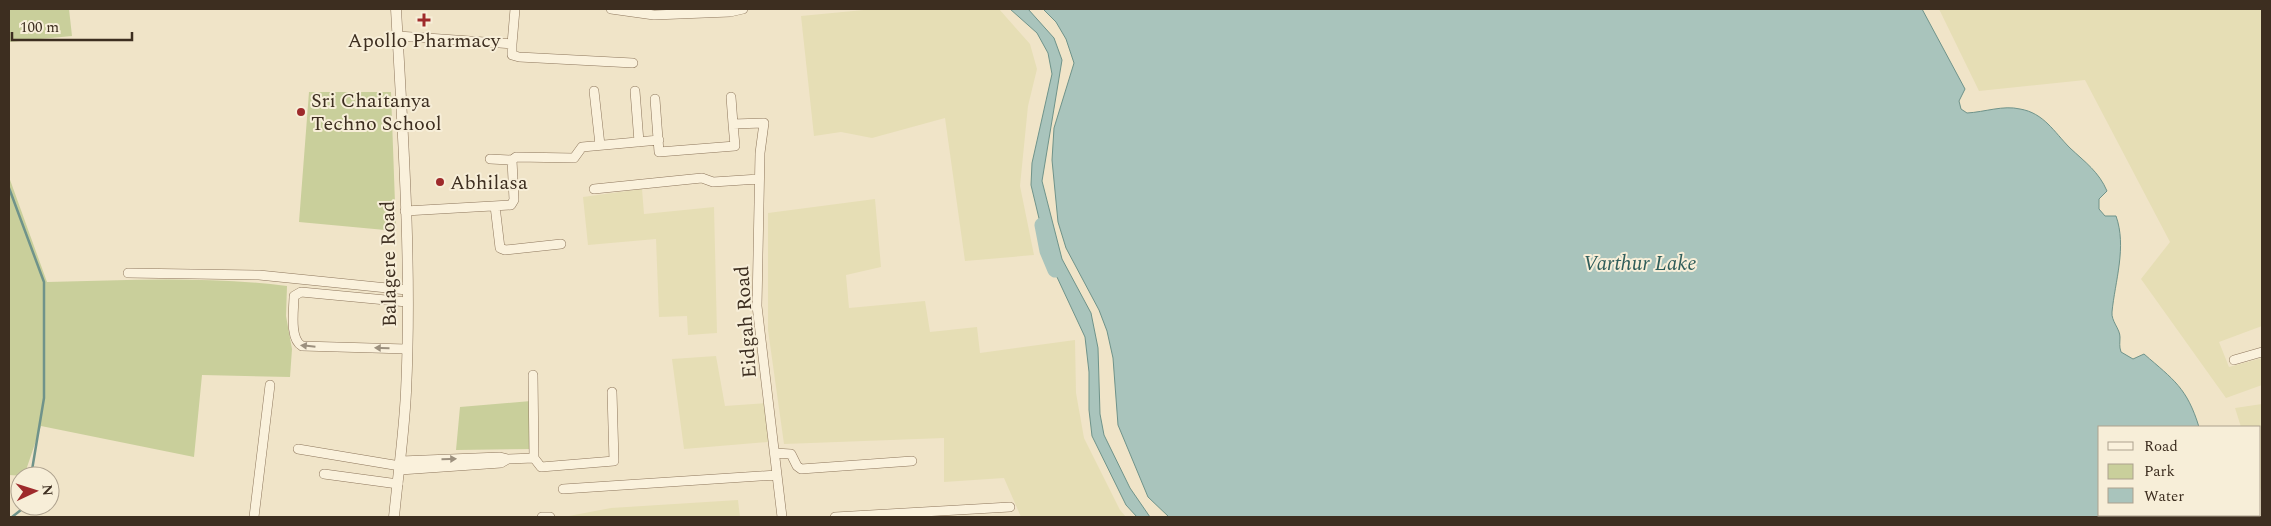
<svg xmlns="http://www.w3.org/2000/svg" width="2271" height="526" viewBox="0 0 2271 526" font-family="Spectral,serif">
<rect width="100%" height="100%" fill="#f0e4c8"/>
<path fill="#e6deb5" d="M874 9H999L1030 44 1037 69 1028 106 1020 186 1034 255 965 261 945 118 872 138 841 132 814 136 801 16Z
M1939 9H2262V326L2219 342 2229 367 2262 358V385L2226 398 2141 279 2170 242 2085 80 1979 91Z
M642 189 644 214 714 207 717 333 688 335 687 316 659 317 656 239 588 245 583 197Z
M875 199 881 267 846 275 849 308 925 301 930 332 977 327 980 353 1075 340 1076 393 1084 438 1120 510 1126 517H1021L1004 478 944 482V438L784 444 768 330V213Z
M716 356 725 406 766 403 768 442 684 449 672 359Z
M2262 404V496L2260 488V427H2241L2235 408Z
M738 500 740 517 569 516 611 508Z"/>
<path fill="#c9cf9b" d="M9 9H69L72 36 9 42Z
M309 92H391L396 231 299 222Z
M9 177 47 282C127 280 208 276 287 286L286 316 292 349 290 377 202 375 194 457 41 426 24 476 9 475Z
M531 401 534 449 456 450 460 407Z"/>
<path fill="#a9c4bc" stroke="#6f938a" d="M1010 9H1028L1054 38 1062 60 1042 181 1062 259 1091 313 1098 348 1100 414 1104 435 1130 488 1150 517H1137L1126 505 1092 436 1089 410V372L1085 337 1049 260 1031 185 1032 163 1052 74 1048 53 1037 33Z
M1043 9H1922L1965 89 1959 101 1961 109 1967 113C1985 112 2003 105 2020 109 2044 113 2054 132 2070 148 2085 162 2099 172 2107 191L2099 199V209L2105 216H2116C2127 247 2115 281 2112 312 2111 321 2120 329 2120 337 2120 343 2119 346 2121 352L2133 359 2144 354C2174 380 2187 388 2199 427H2100V515H2235L2236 517H1169L1148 497 1118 425 1113 358 1107 331 1099 310 1066 248 1058 222 1052 160 1054 128 1074 63 1066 39 1056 22Z"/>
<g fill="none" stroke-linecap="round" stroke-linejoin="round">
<path stroke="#6f938a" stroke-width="2.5" d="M9 188 44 282V398L31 476
M12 517 26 506"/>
<path stroke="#a9c4bc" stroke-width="15" d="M1042 225 1047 251 1055 270"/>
<defs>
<path id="minor" d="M611 9 654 15 730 12 743 9
M398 36 512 44V55L519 57 633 63
M512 44 515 9
M594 91 600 145
M635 91 639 142
M731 97 733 124
M655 99 659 152 735 146 733 124 764 123 760 153 757 306 782 517
M490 159 512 160
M594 189 692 179 702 178 713 182 759 179
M495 206 500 248 505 250 561 244
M405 211 511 205 514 200 512 160 516 157 574 158 582 147 659 140
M128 273 259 275 407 290
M407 302 301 292 294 296C294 309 289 339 302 346L407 349
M2234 360 2262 352
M533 375 534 458 541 467 614 461 612 392
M298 449 400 466
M775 453 791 454 797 466 801 469 912 461
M508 459 534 458
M400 470 501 463 508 459 500 457 401 461
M324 474 398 484
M563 489 777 475
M254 517 270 385
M542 517H550
M835 517 1010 507"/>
<path id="tertiary" d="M394 517C398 475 404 434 406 392 412 267 403 134 396 9"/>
</defs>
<use href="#minor" stroke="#8d765c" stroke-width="10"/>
<use href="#tertiary" stroke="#8d765c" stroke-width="11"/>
<use href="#minor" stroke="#faf1dc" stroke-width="9"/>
<use href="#tertiary" stroke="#faf1dc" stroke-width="10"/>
</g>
<defs><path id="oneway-solid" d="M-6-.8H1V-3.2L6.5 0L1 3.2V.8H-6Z" transform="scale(1.25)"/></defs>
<g fill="#9c907e">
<use href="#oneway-solid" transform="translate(308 346) rotate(-174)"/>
<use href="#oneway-solid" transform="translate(382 348) rotate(-179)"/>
<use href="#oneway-solid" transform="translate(449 459) rotate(-2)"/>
</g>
<g fill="#9e2a2b" stroke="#f7eed8" stroke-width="2">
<path d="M421.5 12.5h5v5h5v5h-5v5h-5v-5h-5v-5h5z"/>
<circle cx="301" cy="112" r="5"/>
<circle cx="440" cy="182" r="5"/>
</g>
<g text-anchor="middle" stroke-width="4" stroke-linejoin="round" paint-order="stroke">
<g font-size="20" fill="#3d2e20" stroke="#f7eed8" text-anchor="start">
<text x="424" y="47" text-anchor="middle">Apollo Pharmacy</text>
<text x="311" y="107">Sri Chaitanya<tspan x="311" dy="23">Techno School</tspan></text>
<text x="450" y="189">Abhilasa</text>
</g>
<g font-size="20" fill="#3d2e20" stroke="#f7eed8">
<text transform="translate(388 264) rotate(-91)" y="7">Balagere Road</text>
<text transform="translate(745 322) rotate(-94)" y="7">Eidgah Road</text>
</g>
<g font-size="21" font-style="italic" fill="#2f5d5a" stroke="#f7eed8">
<text x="1640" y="270">Varthur Lake</text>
</g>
</g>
<rect width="2271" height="526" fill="none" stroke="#3d2e20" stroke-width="20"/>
<rect x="2098" y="426" width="162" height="90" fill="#f7eed8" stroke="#ada18e"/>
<rect x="2108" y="442" width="25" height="8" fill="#faf1dc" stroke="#ada18e"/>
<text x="2144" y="451" font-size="15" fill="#3d2e20">Road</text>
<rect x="2108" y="464" width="25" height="15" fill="#c9cf9b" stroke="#ada18e"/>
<text x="2144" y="476" font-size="15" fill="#3d2e20">Park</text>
<rect x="2108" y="488" width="25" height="15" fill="#a9c4bc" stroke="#ada18e"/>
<text x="2144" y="501" font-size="15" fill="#3d2e20">Water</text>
<g transform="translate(35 491) rotate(86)"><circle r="24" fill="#f7eed8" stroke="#ada18e"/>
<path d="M0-4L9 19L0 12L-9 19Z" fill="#9e2a2b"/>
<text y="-8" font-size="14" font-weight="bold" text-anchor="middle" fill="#3d2e20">N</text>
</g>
<path d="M12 32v8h120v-8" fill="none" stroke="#3d2e20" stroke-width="2.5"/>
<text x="20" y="32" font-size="15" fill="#3d2e20" stroke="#f7eed8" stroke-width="4" paint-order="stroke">100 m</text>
</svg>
